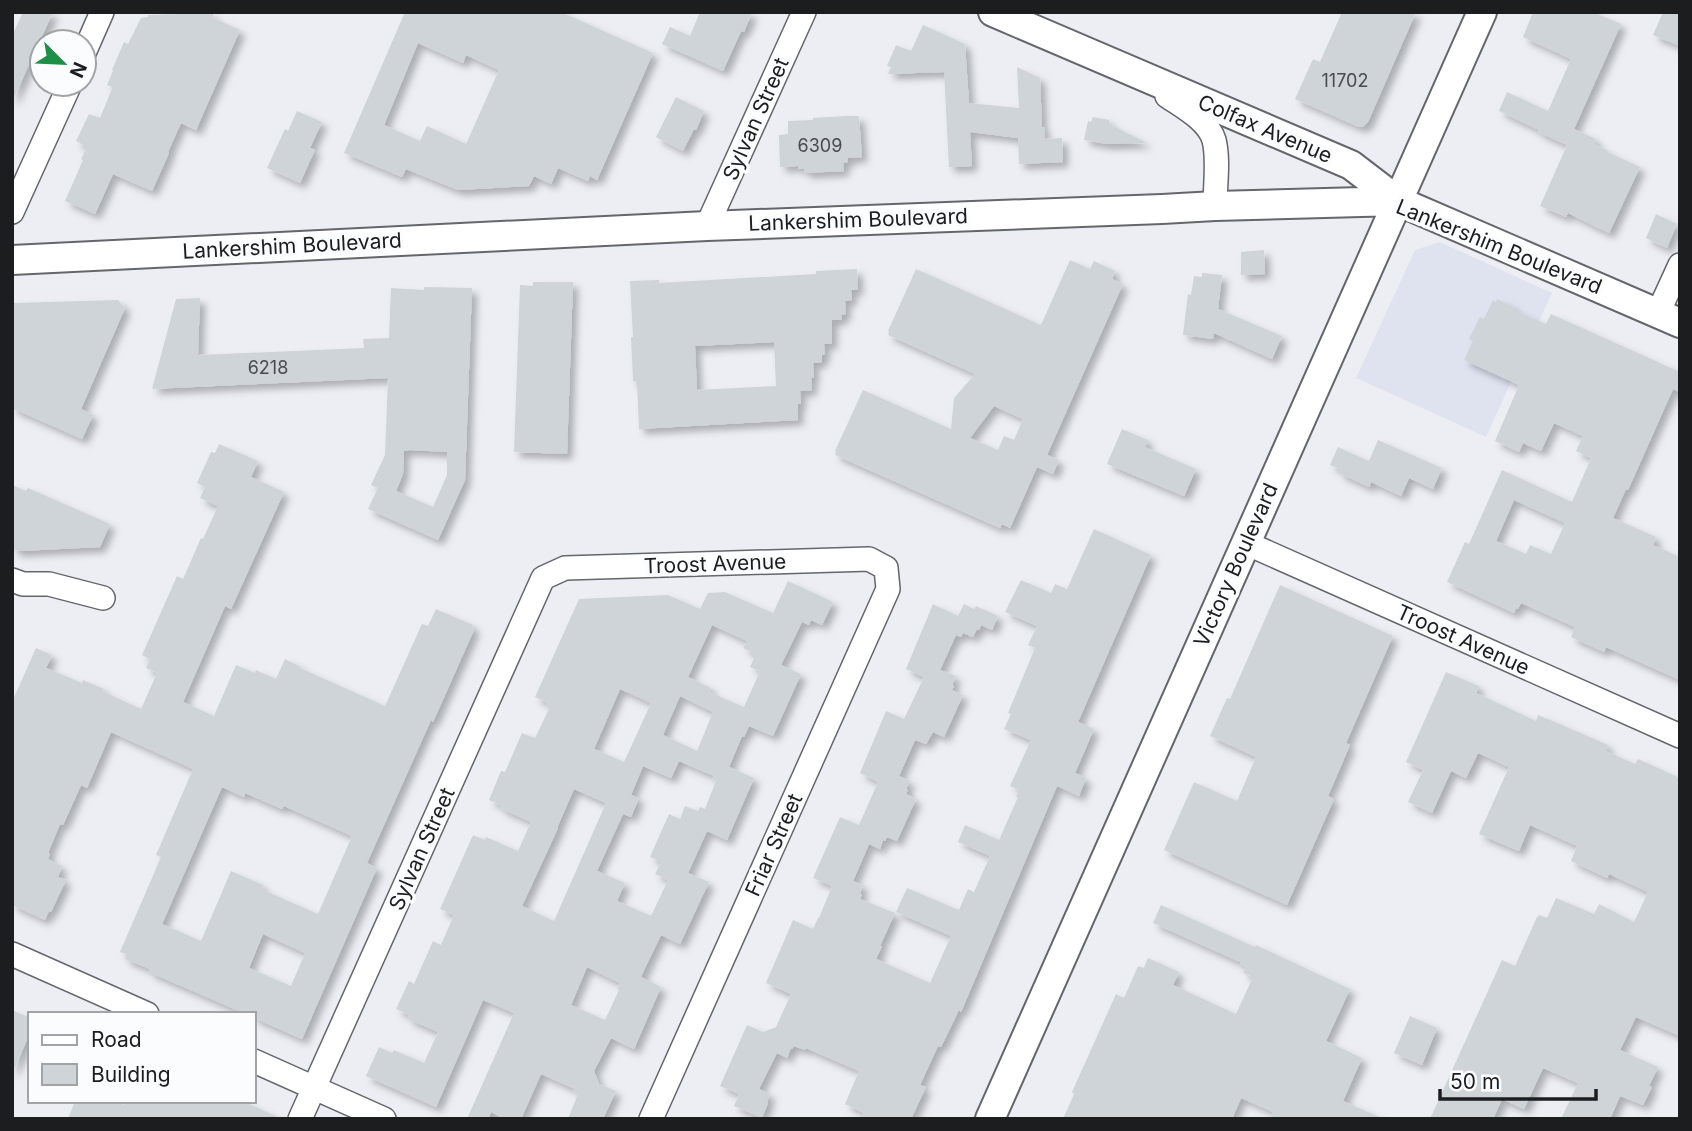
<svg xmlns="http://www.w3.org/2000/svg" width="1692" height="1131" viewBox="0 0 1692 1131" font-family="Inter,sans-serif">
<defs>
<filter id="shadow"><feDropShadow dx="5.5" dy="5.5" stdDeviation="3.5" flood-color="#0004"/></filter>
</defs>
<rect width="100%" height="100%" fill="#eceef4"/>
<path fill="#dfe3f0" d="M1440 242 1552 293 1486 437 1356 378 1415 250Z"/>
<path fill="#cfd4d9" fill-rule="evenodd" filter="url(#shadow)" d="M23 12H53L12 102V36Z
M405 12H561L653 53 597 180 590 176 588 181 558 168 551 184 534 176 529 186 458 190 406 169 402 177 344 153ZM418 43 463 63 466 55 499 70 466 144 427 126 420 141 384 125Z
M700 12H752L744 32 741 31 723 71 662 44 670 27 690 36Z
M1342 12H1416L1368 122 1364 126 1359 127 1295 99 1313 59 1320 62Z
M1533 12H1593L1621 24 1574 129 1596 139 1594 144 1607 150V152L1640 167 1609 233 1568 213 1566 217 1540 206 1567 145 1538 132 1539 130 1499 111 1507 92 1548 111 1571 59 1523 37Z
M1663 12H1680V46L1653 35Z
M213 13V18L240 30 196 130 181 123 168 152 169 153 152 191 113 174 95 214 65 201 83 160 81 159 87 147 76 141 89 114 100 118 112 89V87L107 85 113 71 112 70 124 42 128 44 141 18 148 17V15Z
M923 25 965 44 969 103 1019 108 1017 67 1040 78 1042 127H1044L1045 139 1062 138 1063 162 1019 164 1018 138 970 132 972 166 949 167 944 72 888 74 891 67 887 66 896 45 911 51Z
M676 97 704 111 696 130 694 129 683 151 656 137Z
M297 111 322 122 310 148 315 150 300 183 267 168 285 129 288 131Z
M846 116H859L862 157 848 158V162L843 163 844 171 805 173 804 168 798 169V166L780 167 779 135 788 134V121L813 120V118Z
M1093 117 1109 120V124L1147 143 1107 144 1084 140 1088 121 1091 122Z
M1656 214 1677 224 1667 248 1646 238Z
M1264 250 1265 274 1241 275V252Z
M1070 260 1090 269 1094 261 1115 271 1112 279 1123 284 1047 455 1059 460 1053 474 1037 467 1010 528 1002 524 1000 528 835 455 836 452 835 451 863 390 951 429 954 398 975 374 888 335 889 332 888 331 916 269 1041 325ZM994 406 1023 419 1014 440 1004 436 998 450 970 438Z
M857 269 858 290H851L852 300 845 301 846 314 841 315 842 320H832V344H824L825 355H822V362L813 363 814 378H811L812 390 800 391 801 404H798V420L639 429 637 382 633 381 631 337H633L630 281 659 280V283L816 274V271ZM774 342 776 386 697 390 695 346Z
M1202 273 1222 275 1218 309 1282 336 1272 359 1214 333 1213 339 1183 335 1188 294 1191 295 1194 276 1202 277Z
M533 282H573L567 454 514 452 520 285 533 286Z
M424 287 472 288 465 480 438 540 368 509 378 488 371 485 385 455 388 378 152 389 176 299 200 298 198 355 364 348 363 339 389 338 391 288 424 290ZM410 450 447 452V475L433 507 396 491 403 474 404 451Z
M1497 299 1515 308 1514 310 1546 324 1551 314 1680 372V392L1673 389 1628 490 1626 489 1613 518 1656 537 1653 545 1680 557V680L1606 647 1604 652 1571 637 1575 627 1521 603 1518 609 1516 608 1514 613 1447 582 1465 542 1469 544 1502 470 1572 502 1591 458 1576 451 1583 436 1554 423 1541 451 1523 443 1519 452 1495 441 1519 385 1464 360 1473 341 1469 339 1480 317 1484 319 1493 300 1496 302ZM1514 500 1565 523 1551 554 1530 545 1526 554 1496 541Z
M118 300 125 308 81 409 93 415 82 439 12 408V303Z
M1122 429 1148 440 1145 447 1196 469 1184 496 1107 464Z
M1378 440 1442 468 1433 489 1409 478 1401 496 1371 482 1369 487 1339 473 1340 469 1330 465 1338 447 1369 461Z
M219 444 258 461 251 477 284 492 231 609 225 606 183 702 214 716 236 665 255 673 256 670 276 679 285 659 301 667 300 668 385 706 422 624 428 626 436 609 473 625 472 628 474 630 433 722 431 720 367 863 377 868 302 1039 254 1018V1014H246L149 972 150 969 125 959 126 954 120 952 161 857 156 855 193 769 111 732 87 788 81 785 63 825 60 824 48 853 50 854 48 859 62 866 58 877 66 880 51 912 49 911 45 920 12 905V702L36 648 52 655 46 668 82 683 83 680 104 689 102 691 141 709 157 673 146 668 150 659 142 655 177 576 183 579 201 538 203 539 218 506 200 498 205 487 197 483 211 452 215 453ZM222 787 244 797 245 793 282 809 284 806 352 836 318 914 261 889 263 885 231 871 201 941 162 924ZM263 934 305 953 291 986 249 968Z
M12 485 26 491 28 488 110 524 100 547 20 551 12 549Z
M1094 529 1151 555 1078 722 1094 729 1075 773 1086 778 1079 796 1057 786 961 1012 959 1010 941 1047 938 1046 920 1085 926 1087 911 1119H861L864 1113 845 1104 859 1071 806 1048 805 1050 794 1046 792 1049 791 1048 787 1058 777 1053 759 1089 770 1094 767 1102 768 1103 762 1118 734 1106 739 1094 720 1086 747 1025 763 1032 776 1027 791 994 766 983 793 920 813 929 818 918H819L832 886 813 878 840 817 859 825 878 782 860 773 886 711 904 719 924 677 906 669 933 604 958 616 964 604 974 609 976 606 998 616 992 630 981 625 979 630 977 629 973 637 963 633 961 637 956 635 940 670 956 676 952 685 954 686 952 690 963 695 944 737 933 732 926 744 915 740 899 776 910 781 906 789 908 790 906 794 916 799 897 841 887 837 885 841 883 840 880 849 869 844 853 881 863 885 860 894H862L860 899 895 913 880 946H882L876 959 930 983 951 936 896 912 907 888 959 910 968 889 974 892 990 856 958 842 965 825 999 840 1018 797H1016L1019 790 1010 786 1031 740 1004 729 1011 714 1008 713 1035 648 1028 645 1037 626 1005 612 1021 580 1051 593 1055 584 1067 589Z
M788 581 833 602 822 625 811 620 809 625 802 622 781 665 801 674 773 736 749 726 744 737 742 736 729 767 754 778 727 840 707 831 688 873 709 882 680 944 661 935 646 966 641 977 661 987 634 1049 611 1038 594 1071 599 1084 616 1091 603 1119H568L578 1094 573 1092 575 1089 541 1074 521 1119H505L491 1112 488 1119H467L514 1013 483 1000 436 1107 366 1076 379 1047 392 1053 394 1050 424 1063 438 1032 408 1019 409 1015 396 1009 409 981 414 984 433 941 441 945 454 915 440 909 473 835 485 840 486 837 518 851 531 822 500 808 501 805 489 800 501 771 505 772 522 733 535 738 549 709 546 707 548 703 535 697 579 599 668 595 700 609 708 593 725 592 773 613ZM712 625 747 641 743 648 754 653 752 657 754 658 750 667 760 671 744 707 709 692 711 688 688 677ZM620 689 651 703 624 762 594 749ZM680 696 713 712 697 751 663 735ZM679 761 714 776 712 779 716 781 705 809 700 807 698 811 685 806 680 819 669 814 650 857 661 862 655 874 668 880 651 916 617 901 625 883 597 871 623 814 631 817 639 798 631 795 643 766 671 778ZM574 789 606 803 554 921 522 906 558 828H557ZM587 967 620 983 617 989 619 990 605 1020 571 1005Z
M1280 585 1393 636 1346 743 1350 745 1328 796 1334 799 1287 905 1164 850 1194 782 1237 801 1256 757 1210 736 1227 698 1230 699Z
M1446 672 1479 686 1476 693 1536 721 1538 715 1555 722 1608 745 1606 751 1635 764 1638 759 1680 778V1036L1636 1017 1620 1050 1658 1067 1649 1086 1652 1087 1643 1105 1620 1096 1610 1119H1561L1578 1083 1543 1068 1524 1109 1502 1099 1493 1119H1430L1502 960 1515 966 1537 917H1538L1539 915 1547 918 1556 898 1594 914 1599 904 1634 922 1648 892 1609 874 1607 878 1571 861 1577 846 1530 825 1519 851 1479 834 1509 767 1478 753 1466 778 1451 771 1432 813 1408 802 1423 770 1406 762Z
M1161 905 1255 947 1256 945 1350 989 1326 1041 1362 1058 1343 1101 1384 1119H1270L1273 1112 1241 1098 1232 1119H1063L1074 1094 1072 1092 1116 994 1124 998 1138 966 1144 968 1148 958 1179 972 1173 985 1236 1014 1253 977 1243 973 1246 967 1240 964V962L1153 923Z
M12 1010 30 1018V1033L12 1074Z
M1410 1016 1437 1028 1422 1065 1394 1053Z
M75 1101H115L124 1105 125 1101H243L282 1119H68Z"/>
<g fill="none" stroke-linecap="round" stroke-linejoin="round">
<defs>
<path id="minor" d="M84 53 102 12
M1167 96C1183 107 1208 120 1214 140 1219 160 1215 185 1215 206
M12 212 70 84
M707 226 804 12
M1658 313 1680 265
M1246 543 1680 736
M12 580 23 584H49L103 598
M12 954 147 1014
M254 1061 384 1119
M300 1119 543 578 565 568 869 559 886 568 888 589 651 1119"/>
<path id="major" d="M993 12 1351 165 1398 201
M12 260 707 226 1162 209 1215 206 1398 201 1680 323
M990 1119 1482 12"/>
</defs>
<use href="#minor" stroke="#64666b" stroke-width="26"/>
<use href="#major" stroke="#64666b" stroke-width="32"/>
<use href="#minor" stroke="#fff" stroke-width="23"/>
<use href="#major" stroke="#fff" stroke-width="28"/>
</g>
<g text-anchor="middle" stroke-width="7" stroke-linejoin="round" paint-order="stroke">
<g font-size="18" fill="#494b4e">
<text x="1345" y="87">11702</text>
<text x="820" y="152">6309</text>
<text x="268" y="374">6218</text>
</g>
<g font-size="21" fill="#1c1d1f" stroke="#fbfcfe">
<text transform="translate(756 119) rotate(-66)" y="7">Sylvan Street</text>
<text transform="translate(1265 129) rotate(23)" y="7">Colfax Avenue</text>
<text transform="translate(858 220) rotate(-2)" y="7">Lankershim Boulevard</text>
<text transform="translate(292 246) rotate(-3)" y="7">Lankershim Boulevard</text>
<text transform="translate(1499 247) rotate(22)" y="7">Lankershim Boulevard</text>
<text transform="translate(715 564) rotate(-2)" y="7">Troost Avenue</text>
<text transform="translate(1236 565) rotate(-66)" y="7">Victory Boulevard</text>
<text transform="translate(1463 640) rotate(24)" y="7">Troost Avenue</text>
<text transform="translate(774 845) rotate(-66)" y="7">Friar Street</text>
<text transform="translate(422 849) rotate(-66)" y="7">Sylvan Street</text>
</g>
</g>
<rect width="1692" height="1131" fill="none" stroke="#1c1d1f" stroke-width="28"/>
<rect x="28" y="1012" width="228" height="91" fill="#fbfcfe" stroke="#a2a3a5" stroke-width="2"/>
<rect x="42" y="1035" width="35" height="10" fill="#ffffff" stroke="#a2a3a5" stroke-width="2"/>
<text x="91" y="1047" font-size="21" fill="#1c1d1f">Road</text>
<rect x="42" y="1064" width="35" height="21" fill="#cfd4d9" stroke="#a2a3a5" stroke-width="2"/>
<text x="91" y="1082" font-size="21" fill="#1c1d1f">Building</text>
<g transform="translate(63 63) rotate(114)"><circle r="33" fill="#fbfcfe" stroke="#a2a3a5" stroke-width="2"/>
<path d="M0-5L12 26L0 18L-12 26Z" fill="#1f8f48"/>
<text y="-10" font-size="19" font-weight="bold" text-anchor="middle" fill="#1c1d1f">N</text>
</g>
<path d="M1440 1089v10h156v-10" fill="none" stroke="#1c1d1f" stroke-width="3.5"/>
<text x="1450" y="1089" font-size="21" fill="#1c1d1f" stroke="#fbfcfe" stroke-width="5" paint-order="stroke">50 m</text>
</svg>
